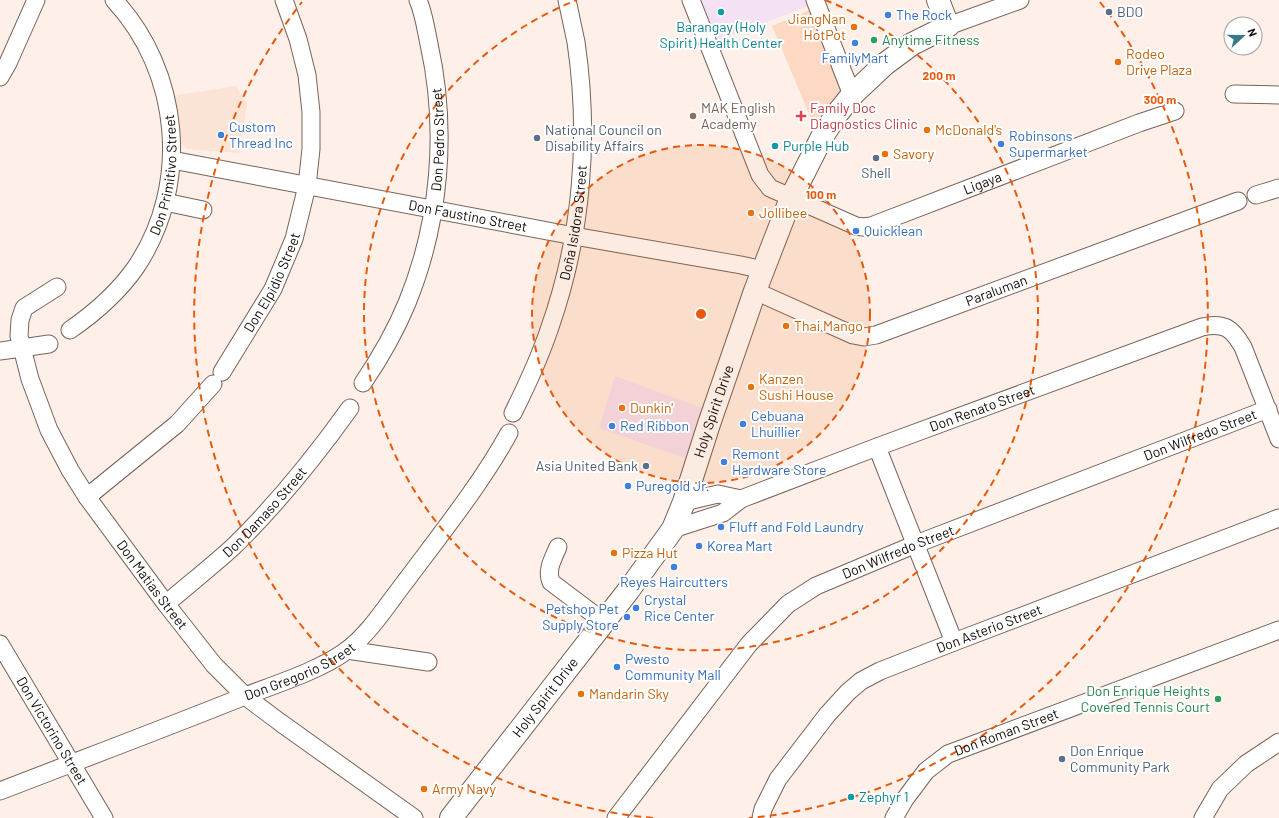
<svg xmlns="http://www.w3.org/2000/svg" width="1279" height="818" viewBox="0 0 1279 818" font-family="Barlow,sans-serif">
<rect width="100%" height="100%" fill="#fef0e8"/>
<path fill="#f4e2f4" d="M701 0H807L809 6 717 41Z
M615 376 702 408 687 459 599 428Z"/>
<path fill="#fbe3d6" d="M236 86 247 105 239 153 187 149 177 142 171 96Z"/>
<path fill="#fdd8c3" d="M810 10 844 92 813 123 772 26Z"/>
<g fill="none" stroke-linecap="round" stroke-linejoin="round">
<defs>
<g id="minor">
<path id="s1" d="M691 0 760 175 770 188 856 226 863 227 871 226 1139 123 1175 111"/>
<path d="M815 0 852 95"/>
<path d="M948 26 1020 0"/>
<path d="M0 77 8 63 36 0"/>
<path d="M1234 94 1279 95"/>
<path id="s2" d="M172 160 574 236 741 265 763 270"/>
<path d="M1256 195 1279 188"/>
<path d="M165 202 203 210"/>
<path id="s3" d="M57 287 24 308 20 320 19 336 30 379 49 430 70 470 87 497 166 604 214 665 245 696 281 723 414 818"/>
<path id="s4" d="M755 291 853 335 864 337 876 335 1238 201"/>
<path id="s5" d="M70 330C96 312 118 293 136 267 191 185 181 72 114 0"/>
<path d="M0 351 49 344"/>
<path id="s6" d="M222 372 273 289 294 239 307 186 311 149V112L307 75 298 39 284 0"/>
<path id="s7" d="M363 383C380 358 395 332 407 303 440 222 448 130 429 44 426 30 424 14 418 0"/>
<path id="s8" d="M513 413C527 385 540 357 550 327 582 236 590 137 576 42 573 28 570 14 567 0"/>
<path d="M877 447 954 642"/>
<path d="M87 497 177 424 213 384"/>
<path d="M684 502 718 494 741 499"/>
<path id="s9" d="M673 529 723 513 741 499 877 447 1202 327C1224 322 1232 328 1243 347L1279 439"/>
<path d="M558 547C553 559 546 570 551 582L604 622"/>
<path id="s10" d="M166 604C188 585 211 567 233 547 276 505 315 457 350 408"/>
<path id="s11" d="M0 644 104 818"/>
<path d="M347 650 428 662"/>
<path id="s12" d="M0 791C80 760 160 730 240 698 273 685 317 672 346 651 370 633 387 605 405 582 440 535 481 484 509 433"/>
<path id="s13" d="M616 818 749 644 788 604 816 586 916 544 1268 409"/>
<path id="s14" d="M761 818 763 809 778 779 827 715 848 692 861 681 880 671 954 642 1279 518"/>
<path id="s15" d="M894 818 905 799 926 771 948 754 1279 630"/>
<path d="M1203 818 1220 789 1246 764 1279 742"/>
</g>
<g id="major">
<path id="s16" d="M451 818 628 591 673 529 684 502 709 424 755 291 791 198 822 137 836 115 852 95 885 64 912 44 948 26 938 0"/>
</g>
</defs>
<use href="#minor" stroke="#766358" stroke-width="19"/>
<use href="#major" stroke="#766358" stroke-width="24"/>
<use href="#minor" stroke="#fff" stroke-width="17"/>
<use href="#major" stroke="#fff" stroke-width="22"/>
</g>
<circle cx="701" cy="314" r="169" fill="#e8590c" fill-opacity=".12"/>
<g fill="none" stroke="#e8590c" stroke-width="2" stroke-dasharray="7 5">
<circle cx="701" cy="314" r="169"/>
<path d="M825 0A337 337 0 1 1 577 0"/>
<path d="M653 818A506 506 0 0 1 302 2M1100 2A506 506 0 0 1 749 818"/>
</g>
<g fill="#0f9aa8" stroke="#fff" stroke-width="1.5">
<circle cx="721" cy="12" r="4"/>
<circle cx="775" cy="146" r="4"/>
<circle cx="851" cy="797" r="4"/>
</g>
<g fill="#5c6f8a" stroke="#fff" stroke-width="1.5">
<circle cx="1109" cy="12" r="4"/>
<circle cx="537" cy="138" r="4"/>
<circle cx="876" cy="158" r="4"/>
<circle cx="646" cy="466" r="4"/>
<circle cx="1062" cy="759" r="4"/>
</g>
<g fill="#3f7fe0" stroke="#fff" stroke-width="1.5">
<circle cx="888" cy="15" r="4"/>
<circle cx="855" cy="43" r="4"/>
<circle cx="221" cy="135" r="4"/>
<circle cx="1001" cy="144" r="4"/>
<circle cx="856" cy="231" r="4"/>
<circle cx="743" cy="424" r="4"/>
<circle cx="612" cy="426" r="4"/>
<circle cx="724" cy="462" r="4"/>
<circle cx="628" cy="486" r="4"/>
<circle cx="721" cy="527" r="4"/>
<circle cx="699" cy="546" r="4"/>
<circle cx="674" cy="567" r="4"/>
<circle cx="636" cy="608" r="4"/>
<circle cx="627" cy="617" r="4"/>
<circle cx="617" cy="667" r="4"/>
</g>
<g fill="#e8710a" stroke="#fff" stroke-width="1.5">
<circle cx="854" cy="27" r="4"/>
<circle cx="1118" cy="62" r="4"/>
<circle cx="927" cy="130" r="4"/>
<circle cx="885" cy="154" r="4"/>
<circle cx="751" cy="213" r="4"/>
<circle cx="786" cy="326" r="4"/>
<circle cx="751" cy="387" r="4"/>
<circle cx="622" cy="408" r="4"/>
<circle cx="614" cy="553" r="4"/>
<circle cx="581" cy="694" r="4"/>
<circle cx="424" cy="789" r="4"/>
</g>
<g fill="#2e9e5b" stroke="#fff" stroke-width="1.5">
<circle cx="874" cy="40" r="4"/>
<circle cx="1218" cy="699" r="4"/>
</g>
<circle fill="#8d6e63" stroke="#fff" stroke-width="1.5" cx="693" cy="116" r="4"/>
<path fill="#e0444e" stroke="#fff" stroke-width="1.5" d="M799 110h4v4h4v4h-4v4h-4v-4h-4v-4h4z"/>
<g text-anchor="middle" stroke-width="4" stroke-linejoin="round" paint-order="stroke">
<g font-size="14" fill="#4e5e75" stroke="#fff" text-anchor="start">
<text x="1117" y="17">BDO</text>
<text x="545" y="135">National Council on<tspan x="545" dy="16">Disability Affairs</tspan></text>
<text x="876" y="178" text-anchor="middle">Shell</text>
<text x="638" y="471" text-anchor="end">Asia United Bank</text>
<text x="1070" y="756">Don Enrique<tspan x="1070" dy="16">Community Park</tspan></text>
</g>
<g font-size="14" fill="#366cbe" stroke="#fff" text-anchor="start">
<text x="896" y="20">The Rock</text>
<text x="855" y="63" text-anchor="middle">FamilyMart</text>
<text x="229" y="132">Custom<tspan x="229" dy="16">Thread Inc</tspan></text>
<text x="1009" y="141">Robinsons<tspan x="1009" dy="16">Supermarket</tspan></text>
<text x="864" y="236">Quicklean</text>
<text x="751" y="421">Cebuana<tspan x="751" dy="16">Lhuillier</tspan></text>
<text x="620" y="431">Red Ribbon</text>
<text x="732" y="459">Remont<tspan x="732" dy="16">Hardware Store</tspan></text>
<text x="636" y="491">Puregold Jr.</text>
<text x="729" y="532">Fluff and Fold Laundry</text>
<text x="707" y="551">Korea Mart</text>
<text x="674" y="587" text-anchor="middle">Reyes Haircutters</text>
<text x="644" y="605">Crystal<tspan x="644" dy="16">Rice Center</tspan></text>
<text x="619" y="614" text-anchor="end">Petshop Pet<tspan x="619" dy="16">Supply Store</tspan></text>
<text x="625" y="664">Pwesto<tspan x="625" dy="16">Community Mall</tspan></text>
</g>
<g font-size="14" fill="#c56008" stroke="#fff" text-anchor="start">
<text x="846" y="24" text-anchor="end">JiangNan<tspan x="846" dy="16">HotPot</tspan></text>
<text x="1126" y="59">Rodeo<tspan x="1126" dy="16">Drive Plaza</tspan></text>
<text x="935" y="135">McDonald's</text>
<text x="893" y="159">Savory</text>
<text x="759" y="218">Jollibee</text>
<text x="794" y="331">Thai Mango</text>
<text x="759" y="384">Kanzen<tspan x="759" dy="16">Sushi House</tspan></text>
<text x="630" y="413">Dunkin'</text>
<text x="622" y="558">Pizza Hut</text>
<text x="589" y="699">Mandarin Sky</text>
<text x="432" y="794">Army Navy</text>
</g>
<g font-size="14" fill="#0d838f" stroke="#fff" text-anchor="start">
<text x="721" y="32" text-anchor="middle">Barangay (Holy<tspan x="721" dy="16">Spirit) Health Center</tspan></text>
<text x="783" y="151">Purple Hub</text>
<text x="859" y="802">Zephyr 1</text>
</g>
<g font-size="14" fill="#27864d" stroke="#fff" text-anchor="start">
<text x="882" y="45">Anytime Fitness</text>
<text x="1210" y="696" text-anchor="end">Don Enrique Heights<tspan x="1210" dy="16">Covered Tennis Court</tspan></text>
</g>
<g font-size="14" fill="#785e54" stroke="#fff" text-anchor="start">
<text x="701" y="113">MAK English<tspan x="701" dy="16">Academy</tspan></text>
</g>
<g font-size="14" fill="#be3a42" stroke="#fff" text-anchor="start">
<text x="810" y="113">Family Doc<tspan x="810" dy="16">Diagnostics Clinic</tspan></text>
</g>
<g font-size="14" fill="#120b07" stroke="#fff">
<text dy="5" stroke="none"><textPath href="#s7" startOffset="259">Don Pedro Street</textPath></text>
<text dy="5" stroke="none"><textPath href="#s5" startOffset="190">Don Primitivo Street</textPath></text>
<text dy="5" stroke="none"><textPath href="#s1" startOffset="433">Ligaya</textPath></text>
<text dy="5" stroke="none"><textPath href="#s2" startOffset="301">Don Faustino Street</textPath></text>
<text dy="5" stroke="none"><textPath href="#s8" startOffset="201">Doña Isidora Street</textPath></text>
<text dy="5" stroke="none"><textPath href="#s6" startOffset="103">Don Elpidio Street</textPath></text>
<text dy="5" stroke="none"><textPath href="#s4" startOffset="259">Paraluman</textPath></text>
<text dy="5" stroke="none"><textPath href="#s9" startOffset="333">Don Renato Street</textPath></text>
<text dy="5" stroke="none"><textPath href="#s16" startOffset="489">Holy Spirit Drive</textPath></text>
<text dy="5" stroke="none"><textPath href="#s13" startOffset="721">Don Wilfredo Street</textPath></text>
<text dy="5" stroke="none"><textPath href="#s10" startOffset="135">Don Damaso Street</textPath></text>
<text dy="5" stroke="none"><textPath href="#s13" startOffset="397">Don Wilfredo Street</textPath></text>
<text dy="5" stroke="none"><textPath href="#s3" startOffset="353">Don Matias Street</textPath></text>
<text dy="5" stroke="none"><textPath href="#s14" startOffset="310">Don Asterio Street</textPath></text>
<text dy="5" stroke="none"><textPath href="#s12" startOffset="323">Don Gregorio Street</textPath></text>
<text dy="5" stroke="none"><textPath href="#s16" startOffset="153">Holy Spirit Drive</textPath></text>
<text dy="5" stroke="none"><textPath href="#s11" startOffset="101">Don Victorino Street</textPath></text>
<text dy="5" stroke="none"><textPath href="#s15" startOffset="147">Don Roman Street</textPath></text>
</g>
</g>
<circle cx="701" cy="314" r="6" fill="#e8590c" stroke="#fff" stroke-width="2"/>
<g font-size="12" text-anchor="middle" font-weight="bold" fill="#e8590c" stroke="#fff" stroke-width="4" stroke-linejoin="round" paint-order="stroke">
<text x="939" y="80">200 m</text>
<text x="1160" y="104">300 m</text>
<text x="821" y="199">100 m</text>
</g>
<g transform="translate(1243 36) rotate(69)"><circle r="19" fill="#ffffff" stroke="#a09d9c"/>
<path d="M0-3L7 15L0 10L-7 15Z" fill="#347b85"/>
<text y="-6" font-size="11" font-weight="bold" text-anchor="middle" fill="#120b07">N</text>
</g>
</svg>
